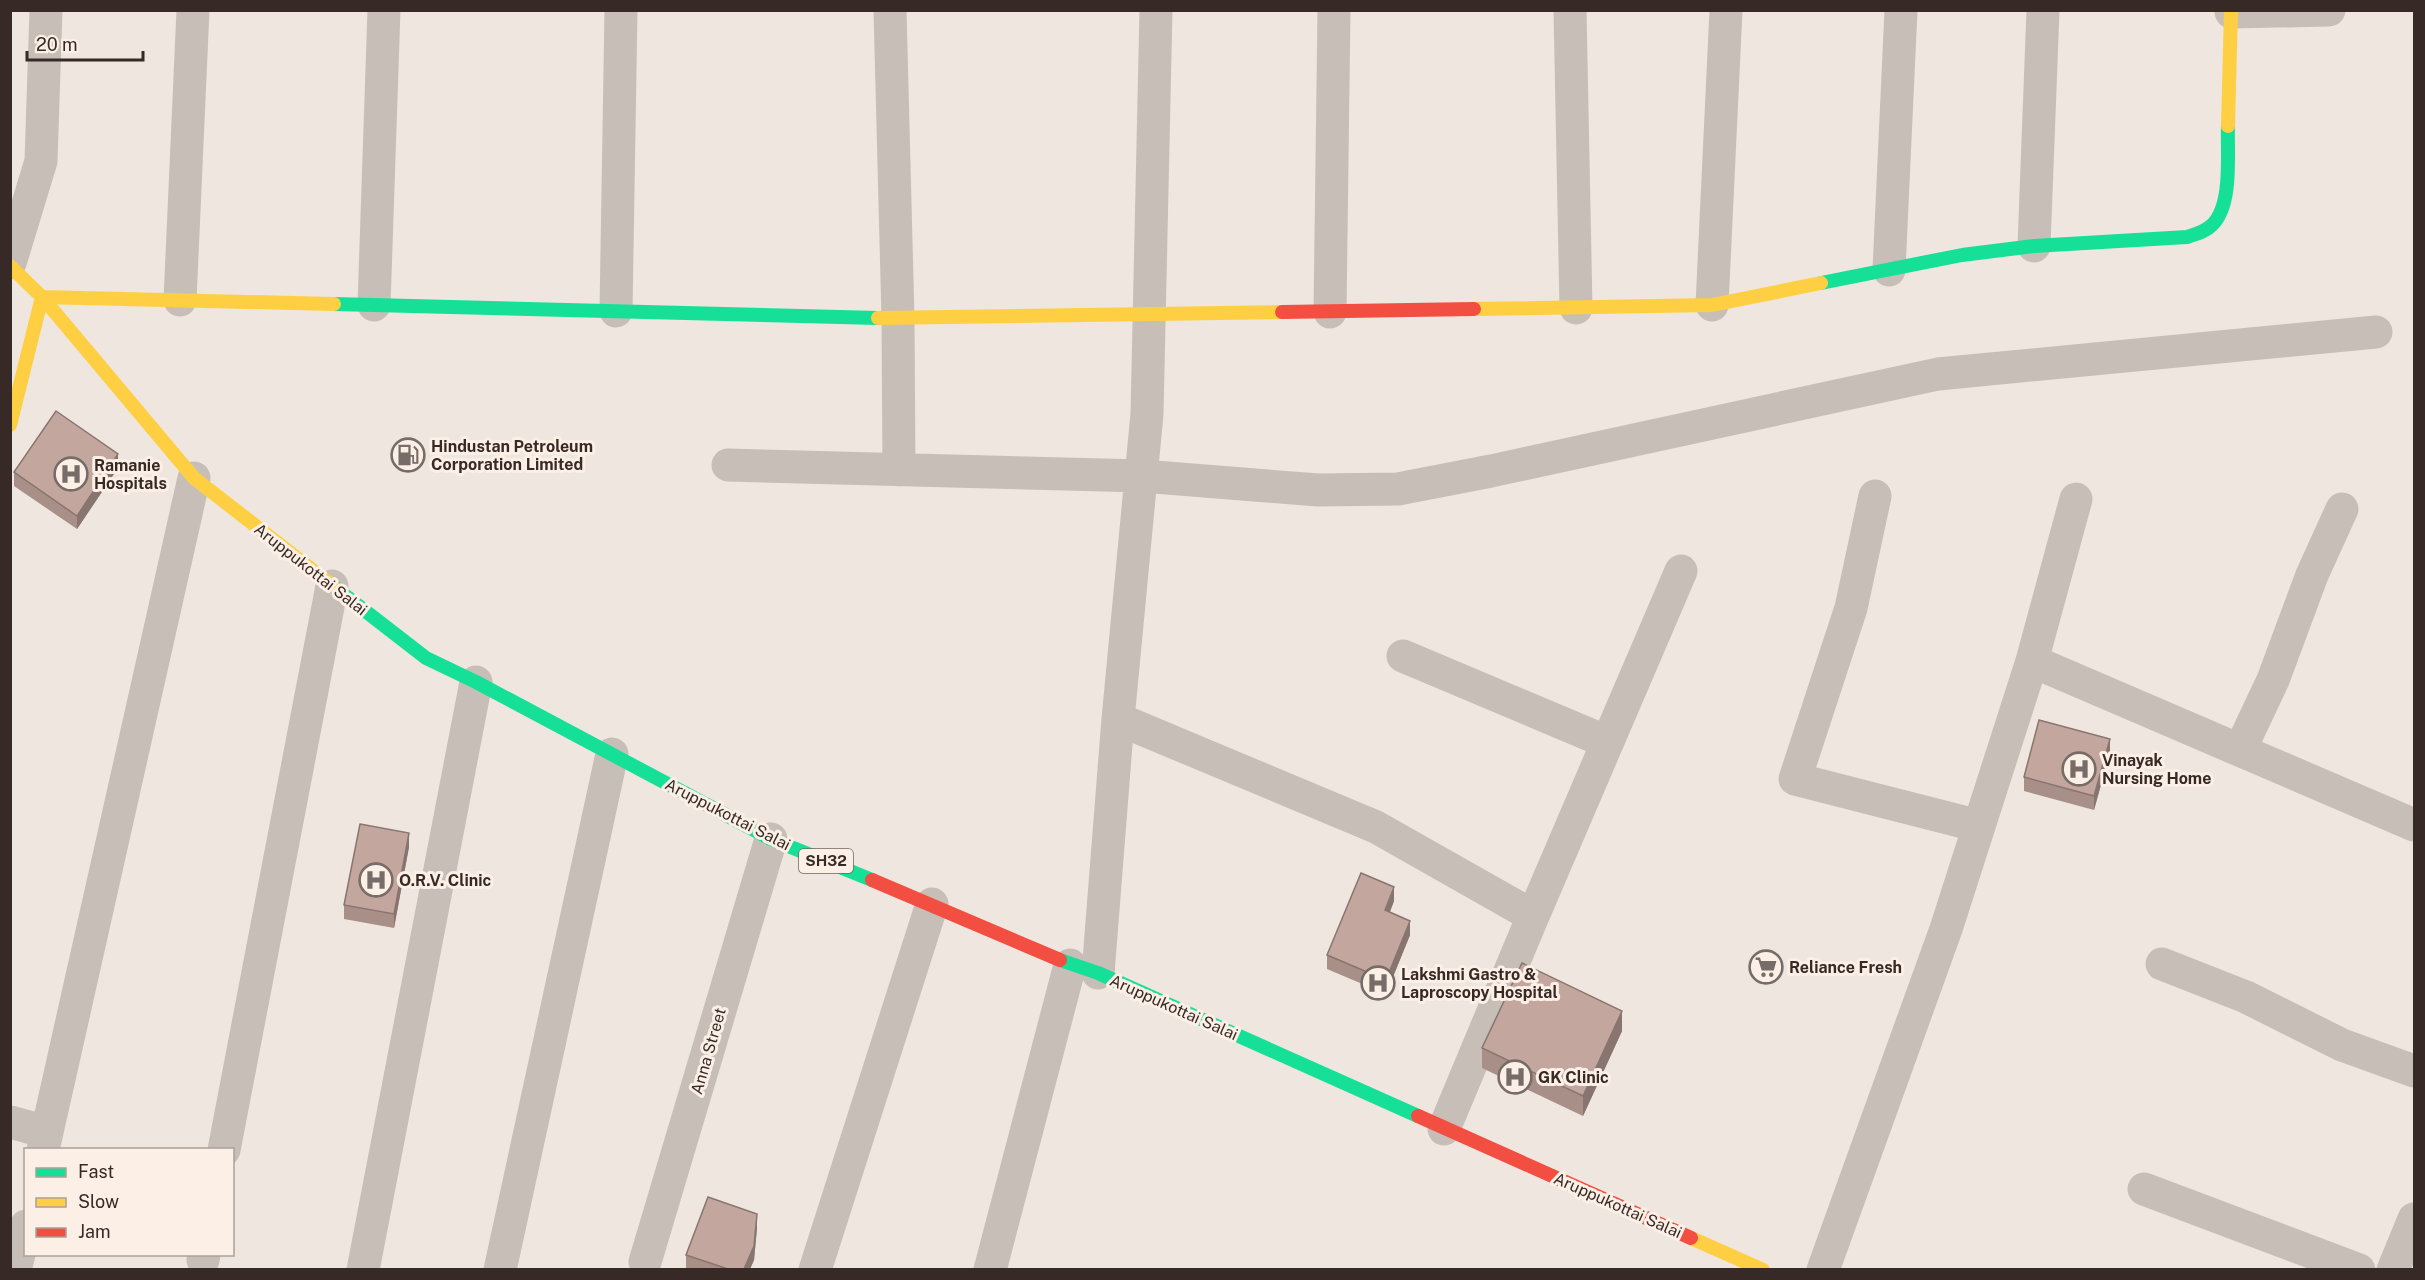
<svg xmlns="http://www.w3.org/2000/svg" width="2425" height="1280" viewBox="0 0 2425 1280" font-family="'Public Sans',sans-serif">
<rect width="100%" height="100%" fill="#eee6df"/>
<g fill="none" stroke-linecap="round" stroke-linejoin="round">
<path stroke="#c7beb8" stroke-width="33" d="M890 10 898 318 899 470
M1570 10 1576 308
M2231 12 2329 10
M2034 246 2043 10
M10 263 41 161 46 10
M1889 270 1901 10
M180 300 193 10
M374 305 384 10
M1712 305 1726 10
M616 311 621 10
M1330 312 1334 10
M728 465 1142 476 1318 490 1398 489 1491 471 1938 374 2376 332
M1875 496 1851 608 1795 779 1979 826
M1403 656 1607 742
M2032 661 2414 825
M1118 719 1376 827 1533 916 1444 1129
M2240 750 2273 680 2312 575 2342 509
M1533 916 1681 571
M2162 964 2246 997 2342 1045 2414 1071
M1098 973 1118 719 1147 414 1156 10
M10 1122 47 1132
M43 1150 194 478
M224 1150 332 586
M2144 1189 2359 1270
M203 1260 204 1254
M645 1262 771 839
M15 1270 26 1226
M363 1270 476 682
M500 1270 612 754
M815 1270 932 904
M990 1270 1070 965
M1823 1270 1946 929 2032 661 2076 499
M2393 1270 2414 1219"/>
<path stroke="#16e098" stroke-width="14" d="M1821 283 1962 255 2034 246 2187 237C2196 234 2205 232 2212 225 2233 205 2227 154 2228 126
M334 304 878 318
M333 586 426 658 476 682 771 839 872 880
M1060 960 1098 973 1418 1116"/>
<path stroke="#ffcf43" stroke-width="14" d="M2228 126 2231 10
M10 266 42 297 194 478 333 586
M1474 309 1712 305 1821 283
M878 318 1282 312
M10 425 42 297 334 304
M1691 1238 1763 1270"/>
<path stroke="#f24e42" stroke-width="14" d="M1282 312 1474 309
M872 880 1060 960
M1418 1116 1691 1238"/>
</g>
<path fill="#a89089" d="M118 468 77 529 14 486V472Z
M2110 752 2094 810 2024 791V777Z
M409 847 394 928 344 919V905Z
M1394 901 1390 912 1410 935 1386 994 1327 969V955Z
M1622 1031 1583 1116 1482 1068V1048Z
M757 1228 754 1260 750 1269H686V1255Z"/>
<path fill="#88756f" d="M118 454V468L77 529V516Z
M2110 739V752L2094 810V796Z
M409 833V847L394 928V914Z
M1394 887V901L1385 924V910Z
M1410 921V935L1386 994V980Z
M1622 1011V1031L1583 1116V1096Z
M757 1214V1228L754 1260 750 1269H744Z"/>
<path fill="#c3a79f" stroke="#88756f" stroke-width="1.5" d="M56 411 118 454 77 516 14 472Z
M2039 720 2110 739 2094 796 2024 777Z
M360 824 409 833 394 914 344 905Z
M1361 873 1394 887 1385 910 1410 921 1386 980 1327 955Z
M1522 963 1622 1011 1583 1096 1482 1048Z
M708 1197 757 1214 754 1246 744 1269H728L686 1255Z"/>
<defs>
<symbol id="fuel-ring" viewBox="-11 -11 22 22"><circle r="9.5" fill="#fbefe6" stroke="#776c67" stroke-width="1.5"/><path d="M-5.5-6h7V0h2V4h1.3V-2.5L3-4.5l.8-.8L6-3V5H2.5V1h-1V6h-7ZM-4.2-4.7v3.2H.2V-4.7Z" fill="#776c67"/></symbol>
<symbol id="hospital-ring" viewBox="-11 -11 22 22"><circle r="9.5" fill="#fbefe6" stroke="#776c67" stroke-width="1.5"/><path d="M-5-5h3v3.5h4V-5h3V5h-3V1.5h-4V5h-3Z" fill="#776c67"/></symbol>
<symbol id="supermarket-ring" viewBox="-11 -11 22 22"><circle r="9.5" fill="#fbefe6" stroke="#776c67" stroke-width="1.5"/><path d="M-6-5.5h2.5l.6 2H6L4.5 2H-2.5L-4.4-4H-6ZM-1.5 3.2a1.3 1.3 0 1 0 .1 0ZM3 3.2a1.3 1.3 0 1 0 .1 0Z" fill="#776c67"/></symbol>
</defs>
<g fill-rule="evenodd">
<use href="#fuel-ring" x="389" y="436" width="38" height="38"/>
<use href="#hospital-ring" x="52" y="455" width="38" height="38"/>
<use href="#hospital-ring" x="2060" y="750" width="38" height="38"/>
<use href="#hospital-ring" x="357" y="861" width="38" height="38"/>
<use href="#supermarket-ring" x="1747" y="948" width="38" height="38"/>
<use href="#hospital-ring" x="1359" y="964" width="38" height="38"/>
<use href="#hospital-ring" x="1496" y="1058" width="38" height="38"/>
</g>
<g text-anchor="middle" stroke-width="6" stroke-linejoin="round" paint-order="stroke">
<rect fill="#fbefe6" stroke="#726560" stroke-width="1.5" x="799" y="849" width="54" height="24" rx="4.5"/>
<g font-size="15" font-weight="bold" fill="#372a26">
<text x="826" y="866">SH32</text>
</g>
<g font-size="16" font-weight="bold" fill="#372a26" stroke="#fbefe6" text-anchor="start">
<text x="431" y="452">Hindustan Petroleum<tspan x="431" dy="18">Corporation Limited</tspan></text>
<text x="94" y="471">Ramanie<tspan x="94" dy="18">Hospitals</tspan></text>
<text x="2102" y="766">Vinayak<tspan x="2102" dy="18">Nursing Home</tspan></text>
<text x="399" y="886">O.R.V. Clinic</text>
<text x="1789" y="973">Reliance Fresh</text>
<text x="1401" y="980">Lakshmi Gastro &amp;<tspan x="1401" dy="18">Laproscopy Hospital</tspan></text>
<text x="1538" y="1083">GK Clinic</text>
</g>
<g font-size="16" fill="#372a26" stroke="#fbefe6">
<text transform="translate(311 569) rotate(38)" y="6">Aruppukottai Salai</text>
<text transform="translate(728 814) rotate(27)" y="6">Aruppukottai Salai</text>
<text transform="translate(1174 1007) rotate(24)" y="6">Aruppukottai Salai</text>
<text transform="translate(708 1051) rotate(-74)" y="6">Anna Street</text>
<text transform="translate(1618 1205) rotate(24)" y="6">Aruppukottai Salai</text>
</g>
</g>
<rect width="2425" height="1280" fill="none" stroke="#372a26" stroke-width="24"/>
<rect x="24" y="1148" width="210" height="108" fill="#fbefe6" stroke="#ada099" stroke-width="1.5"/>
<rect x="36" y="1168" width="30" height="9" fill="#16e098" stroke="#ada099" stroke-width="1.5"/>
<text x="78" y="1178" font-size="18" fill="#372a26">Fast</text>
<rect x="36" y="1198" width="30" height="9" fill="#ffcf43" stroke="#ada099" stroke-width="1.5"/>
<text x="78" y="1208" font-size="18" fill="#372a26">Slow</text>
<rect x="36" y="1228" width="30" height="9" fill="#f24e42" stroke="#ada099" stroke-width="1.5"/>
<text x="78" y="1238" font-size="18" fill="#372a26">Jam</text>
<path d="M27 51v9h116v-9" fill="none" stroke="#372a26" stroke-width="3"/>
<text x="36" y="51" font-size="18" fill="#372a26" stroke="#fbefe6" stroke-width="4.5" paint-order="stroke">20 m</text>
</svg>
